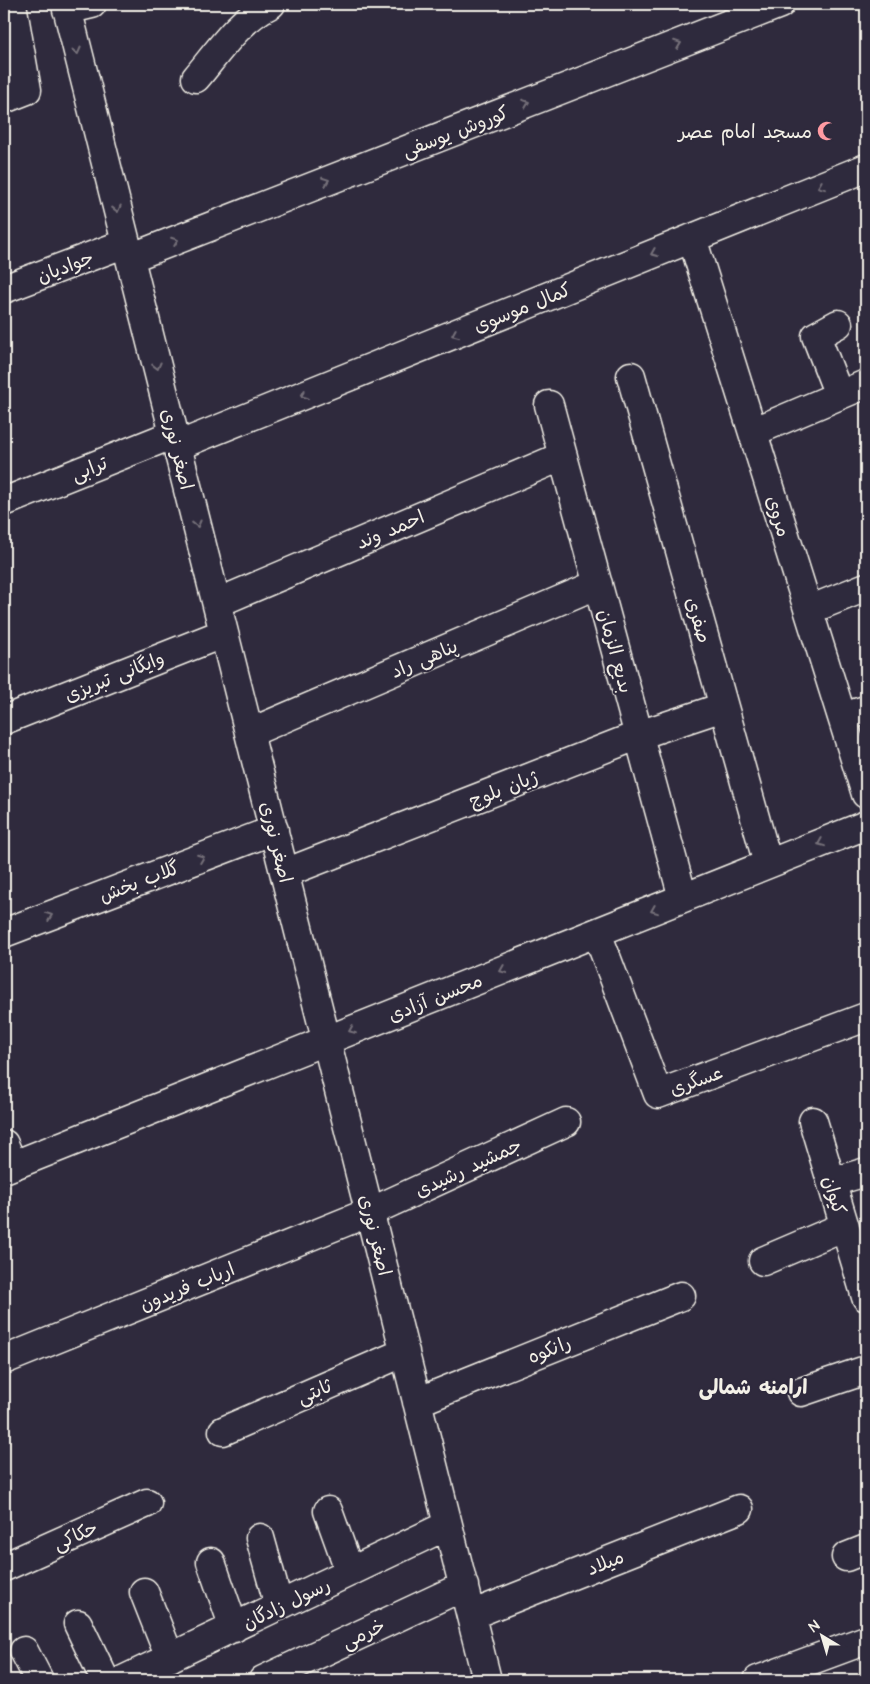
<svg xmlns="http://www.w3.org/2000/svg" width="870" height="1684" viewBox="0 0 870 1684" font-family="'Architects Daughter','Playpen Sans Arabic',sans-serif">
<rect width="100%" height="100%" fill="#2f2a3d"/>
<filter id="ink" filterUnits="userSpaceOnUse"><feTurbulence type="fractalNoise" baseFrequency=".02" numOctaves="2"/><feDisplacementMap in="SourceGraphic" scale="10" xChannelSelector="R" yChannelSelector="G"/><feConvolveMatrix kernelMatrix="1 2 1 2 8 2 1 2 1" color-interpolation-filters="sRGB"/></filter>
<g filter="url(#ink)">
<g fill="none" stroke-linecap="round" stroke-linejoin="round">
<defs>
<path id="minor" d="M66 4 487 1680
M67 10 92 4
M196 78C218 52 239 19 271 4
M4 99 27 90 12 4
M692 238 866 794
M130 258 780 4
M4 289 126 243
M838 324 816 336 839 395
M631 376 768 864
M549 405 683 898
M753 432 866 384
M177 446 866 168
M4 502 174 434
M217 603 563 456
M809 610 866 587
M842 717 866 710
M4 720 224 633
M249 733 598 584
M285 873 639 735 723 707
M4 933 274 830
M597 933 658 1094 866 1017
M813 1121 866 1297
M4 1144 13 1165
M4 1169 866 825
M832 1182 866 1172
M763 1261 845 1226
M4 1360 370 1212 566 1122
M801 1392 866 1370
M417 1402 681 1296
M223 1431 405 1352
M328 1511 350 1572
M260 1538 279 1606
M846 1557 866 1549
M211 1562 234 1628
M4 1567 147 1503
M144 1592 170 1658
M471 1615 739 1509
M78 1624 105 1680
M24 1651 39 1680
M123 1680 448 1525
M263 1680 464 1586
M758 1680 866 1640"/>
</defs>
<use href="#minor" stroke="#f4f1e8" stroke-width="31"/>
<use href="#minor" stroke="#2f2a3d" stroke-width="28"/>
</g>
<defs><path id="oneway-chevron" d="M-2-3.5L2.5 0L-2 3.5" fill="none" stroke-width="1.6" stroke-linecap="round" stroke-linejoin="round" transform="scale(1.25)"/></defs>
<g stroke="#747079">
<use href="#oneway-chevron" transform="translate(678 44) rotate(-21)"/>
<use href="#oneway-chevron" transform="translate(77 51) rotate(76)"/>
<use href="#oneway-chevron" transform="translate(526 103) rotate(-21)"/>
<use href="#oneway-chevron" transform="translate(326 181) rotate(-21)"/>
<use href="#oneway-chevron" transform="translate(821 186) rotate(158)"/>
<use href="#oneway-chevron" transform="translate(117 209) rotate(76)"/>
<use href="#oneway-chevron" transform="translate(175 241) rotate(-21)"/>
<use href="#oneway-chevron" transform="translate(654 253) rotate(158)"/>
<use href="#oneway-chevron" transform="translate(455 334) rotate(158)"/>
<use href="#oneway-chevron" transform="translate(157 366) rotate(76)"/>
<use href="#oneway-chevron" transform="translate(304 395) rotate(158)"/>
<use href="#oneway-chevron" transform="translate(197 524) rotate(76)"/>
<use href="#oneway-chevron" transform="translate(821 843) rotate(158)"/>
<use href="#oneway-chevron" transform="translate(201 858) rotate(-21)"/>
<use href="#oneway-chevron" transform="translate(654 910) rotate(158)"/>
<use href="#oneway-chevron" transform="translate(49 916) rotate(-21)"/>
<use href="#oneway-chevron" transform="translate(503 970) rotate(158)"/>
<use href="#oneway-chevron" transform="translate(352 1030) rotate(158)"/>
</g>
</g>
<defs>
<symbol id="mosque-bare" viewBox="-9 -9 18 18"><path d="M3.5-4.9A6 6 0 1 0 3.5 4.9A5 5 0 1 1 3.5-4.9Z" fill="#ff9aa2" stroke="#2f2a3d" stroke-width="2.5" paint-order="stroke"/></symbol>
</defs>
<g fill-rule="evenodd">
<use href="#mosque-bare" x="813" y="117" width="28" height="28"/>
</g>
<g text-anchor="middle" stroke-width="4" stroke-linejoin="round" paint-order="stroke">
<g font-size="19" fill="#f4f1e8" stroke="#2f2a3d">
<text transform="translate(455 131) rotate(-21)" y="7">کوروش یوسفی</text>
<text transform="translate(65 266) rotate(-21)" y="7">جوادیان</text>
<text transform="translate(522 307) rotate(-22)" y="7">کمال موسوی</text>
<text transform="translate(178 449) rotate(76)" y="7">اصغر نوری</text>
<text transform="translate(89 468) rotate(-22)" y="7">ترابی</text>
<text transform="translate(779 516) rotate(73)" y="7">مروی</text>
<text transform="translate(390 529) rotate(-23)" y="7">احمد وند</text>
<text transform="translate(699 620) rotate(74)" y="7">صفری</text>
<text transform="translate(616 651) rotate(75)" y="7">بدیع الزمان</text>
<text transform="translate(424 658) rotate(-23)" y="7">پناهی راد</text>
<text transform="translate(114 676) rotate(-22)" y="7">وایگانی تبریزی</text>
<text transform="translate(503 788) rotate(-21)" y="7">ژیان بلوچ</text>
<text transform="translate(277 842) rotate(76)" y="7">اصغر نوری</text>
<text transform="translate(139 881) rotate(-21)" y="7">گلاب بخش</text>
<text transform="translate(435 997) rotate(-22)" y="7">محسن آزادی</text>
<text transform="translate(696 1080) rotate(-20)" y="7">عسگری</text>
<text transform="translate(468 1167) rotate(-25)" y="7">جمشید رشیدی</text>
<text transform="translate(835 1195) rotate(73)" y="7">کیوان</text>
<text transform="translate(376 1235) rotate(76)" y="7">اصغر نوری</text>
<text transform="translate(187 1286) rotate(-22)" y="7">ارباب فریدون</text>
<text transform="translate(549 1349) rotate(-22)" y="7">رانکوه</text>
<text transform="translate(314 1391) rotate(-23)" y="7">ثابتی</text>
<text transform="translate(75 1535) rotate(-24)" y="7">حکاکی</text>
<text transform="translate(605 1562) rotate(-22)" y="7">میلاد</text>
<text transform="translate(286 1603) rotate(-26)" y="7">رسول زادگان</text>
<text transform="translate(363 1633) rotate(-25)" y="7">خرمی</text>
</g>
<g font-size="19" fill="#f4f1e8" stroke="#2f2a3d" text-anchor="end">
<text x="812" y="138">مسجد امام عصر</text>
</g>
<g font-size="20" font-weight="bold" fill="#f4f1e8" stroke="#2f2a3d">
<text x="753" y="1394">ارامنه شمالی</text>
</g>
</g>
<rect width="870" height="1684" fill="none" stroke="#2f2a3d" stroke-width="20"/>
<rect x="10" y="10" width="850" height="1664" fill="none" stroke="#f4f1e8" stroke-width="2" filter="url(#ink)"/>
<g transform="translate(822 1636) rotate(322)" stroke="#2f2a3d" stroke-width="4" paint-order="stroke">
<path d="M0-4L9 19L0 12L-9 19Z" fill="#f4f1e8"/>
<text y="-8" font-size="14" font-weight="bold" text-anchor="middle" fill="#f4f1e8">N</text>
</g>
</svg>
